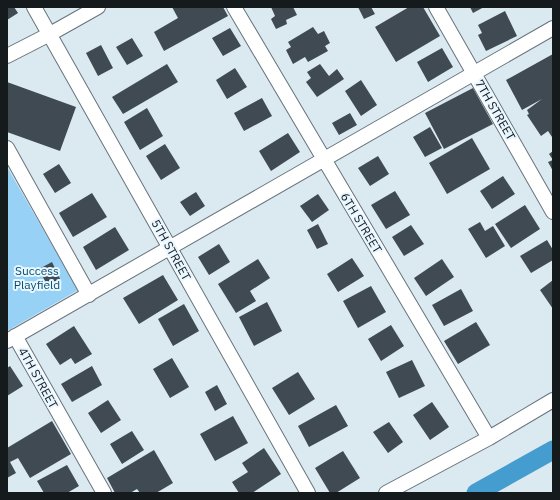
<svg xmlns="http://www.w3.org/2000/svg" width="560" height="500" viewBox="0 0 560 500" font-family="'IBM Plex Sans',sans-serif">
<rect width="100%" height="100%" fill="#dbe9f1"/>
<path fill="#97d2f6" d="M7 167 78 290 7 331Z"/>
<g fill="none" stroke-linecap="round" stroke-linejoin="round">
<path stroke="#459dcf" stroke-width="19" d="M476 493 553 450"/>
</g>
<path fill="#3f4a52" d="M7 7H14L18 13 7 20Z
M172 7H223L228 16 164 51 154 32 178 18Z
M271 7H293L297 15 286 20 287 24 276 29 271 19 275 16Z
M358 7H371L375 14 364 19Z
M409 7H423L440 36 396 62 375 27Z
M470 7H484L473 13Z
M505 11 517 36 486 51 478 35 482 33 478 25Z
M313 27 318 34 324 31 330 43 325 46 328 51 308 62 305 57 293 64 286 50 291 47 288 42Z
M230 28 241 46 223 56 212 38Z
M132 38 143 56 127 65 116 47Z
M101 45 113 68 98 76 86 53Z
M442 48 453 67 428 82 417 62Z
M553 54V93L552 94 553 95V136L552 137 548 131 541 136 527 115 529 114 527 110 542 99 522 110 506 80Z
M167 64 178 82 123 114 112 97Z
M320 64 329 76 337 69 344 79 317 97 306 82 311 78 307 72Z
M235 68 247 87 227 99 216 80Z
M361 80 377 105 361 116 345 91Z
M7 82 76 107 60 151 7 132Z
M473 88 493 124 444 149 425 113Z
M262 98 272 116 244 131 234 113Z
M147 108 163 136 140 150 124 122Z
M350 113 357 125 339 135 332 123Z
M430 127 442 148 425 157 413 137Z
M288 133 300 152 271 171 259 151Z
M472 138 490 169 447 194 429 163Z
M165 144 180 168 161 180 146 156Z
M553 151V171L548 162 553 160 549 154Z
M378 156 389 174 370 186 358 168Z
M59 164 71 183 55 193 43 174Z
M503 176 515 194 492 209 480 191Z
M395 191 410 215 386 229 371 205Z
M196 192 205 206 190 216 180 202Z
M92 193 107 217 73 237 59 213Z
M318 194 329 210 312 222 300 206Z
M525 205 540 229 511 248 495 224Z
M480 222 485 231 493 226 505 246 486 258 468 229Z
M318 224 328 244 317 249 307 230Z
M411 225 424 244 404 256 392 237Z
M115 227 129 250 96 270 83 247Z
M547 240 553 250V260L531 273 520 256Z
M219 244 230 262 209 275 198 257Z
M352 258 364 276 338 292 327 274Z
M258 259 270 278 250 291 256 301 236 313 218 284Z
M442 259 454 277 426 296 414 278Z
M52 262 60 279 47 285 39 269Z
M163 275 178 300 139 324 123 298Z
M553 280V309L540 290Z
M371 286 386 312 358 328 343 301Z
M461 289 473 311 444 326 432 305Z
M267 302 282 331 254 346 239 317Z
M184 304 199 331 173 346 158 319Z
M476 322 490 345 458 364 444 341Z
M391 325 404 346 381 361 368 339Z
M74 326 92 354 75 364 71 358 60 365 46 344Z
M172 358 189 387 170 398 153 369Z
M412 360 425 386 399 398 386 372Z
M10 366 23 386 7 396V368Z
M92 366 102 385 72 402 61 384Z
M298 372 315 399 289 415 272 388Z
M217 385 227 404 215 411 205 392Z
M108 400 121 420 101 433 88 413Z
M432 402 449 427 430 440 413 415Z
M336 405 348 426 309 447 298 426Z
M233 416 248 443 215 461 200 434Z
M52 421 71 454 30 478 18 458 10 462 16 473 7 478V448Z
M389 422 403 442 388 453 373 432Z
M132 431 144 450 122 464 110 444Z
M264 448 281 474 252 493H239L232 482 248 472 242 463Z
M154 450 173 483 156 493H140L137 489 130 493H115L107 478Z
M343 451 360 478 336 493H330L315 468Z
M67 465 79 486 67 493H44L37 481Z"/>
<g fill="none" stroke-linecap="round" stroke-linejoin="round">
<defs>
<path id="street" d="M34 7 308 493
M234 7 489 438
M436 7 553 212
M7 56 50 34 98 7
M7 148 89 295
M15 336 104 493
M7 341 553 28
M386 493 489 438 553 400"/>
</defs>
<use href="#street" stroke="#68747c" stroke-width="16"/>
<use href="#street" stroke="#fff" stroke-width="14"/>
</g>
<g text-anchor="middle" stroke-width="4" stroke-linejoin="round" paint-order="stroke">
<g font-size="12" fill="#151a1d" stroke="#e8f6ff">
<text transform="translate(495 110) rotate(60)" y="4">7TH STREET</text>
<text transform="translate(361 223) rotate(59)" y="4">6TH STREET</text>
<text transform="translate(171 250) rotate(61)" y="4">5TH STREET</text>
<text transform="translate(38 378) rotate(61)" y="4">4TH STREET</text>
</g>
<g font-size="12" fill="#064f70" stroke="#e8f6ff">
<text x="37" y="275">Success<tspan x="37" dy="14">Playfield</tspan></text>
</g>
</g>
<rect width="560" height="500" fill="none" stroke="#151a1d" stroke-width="16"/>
</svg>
